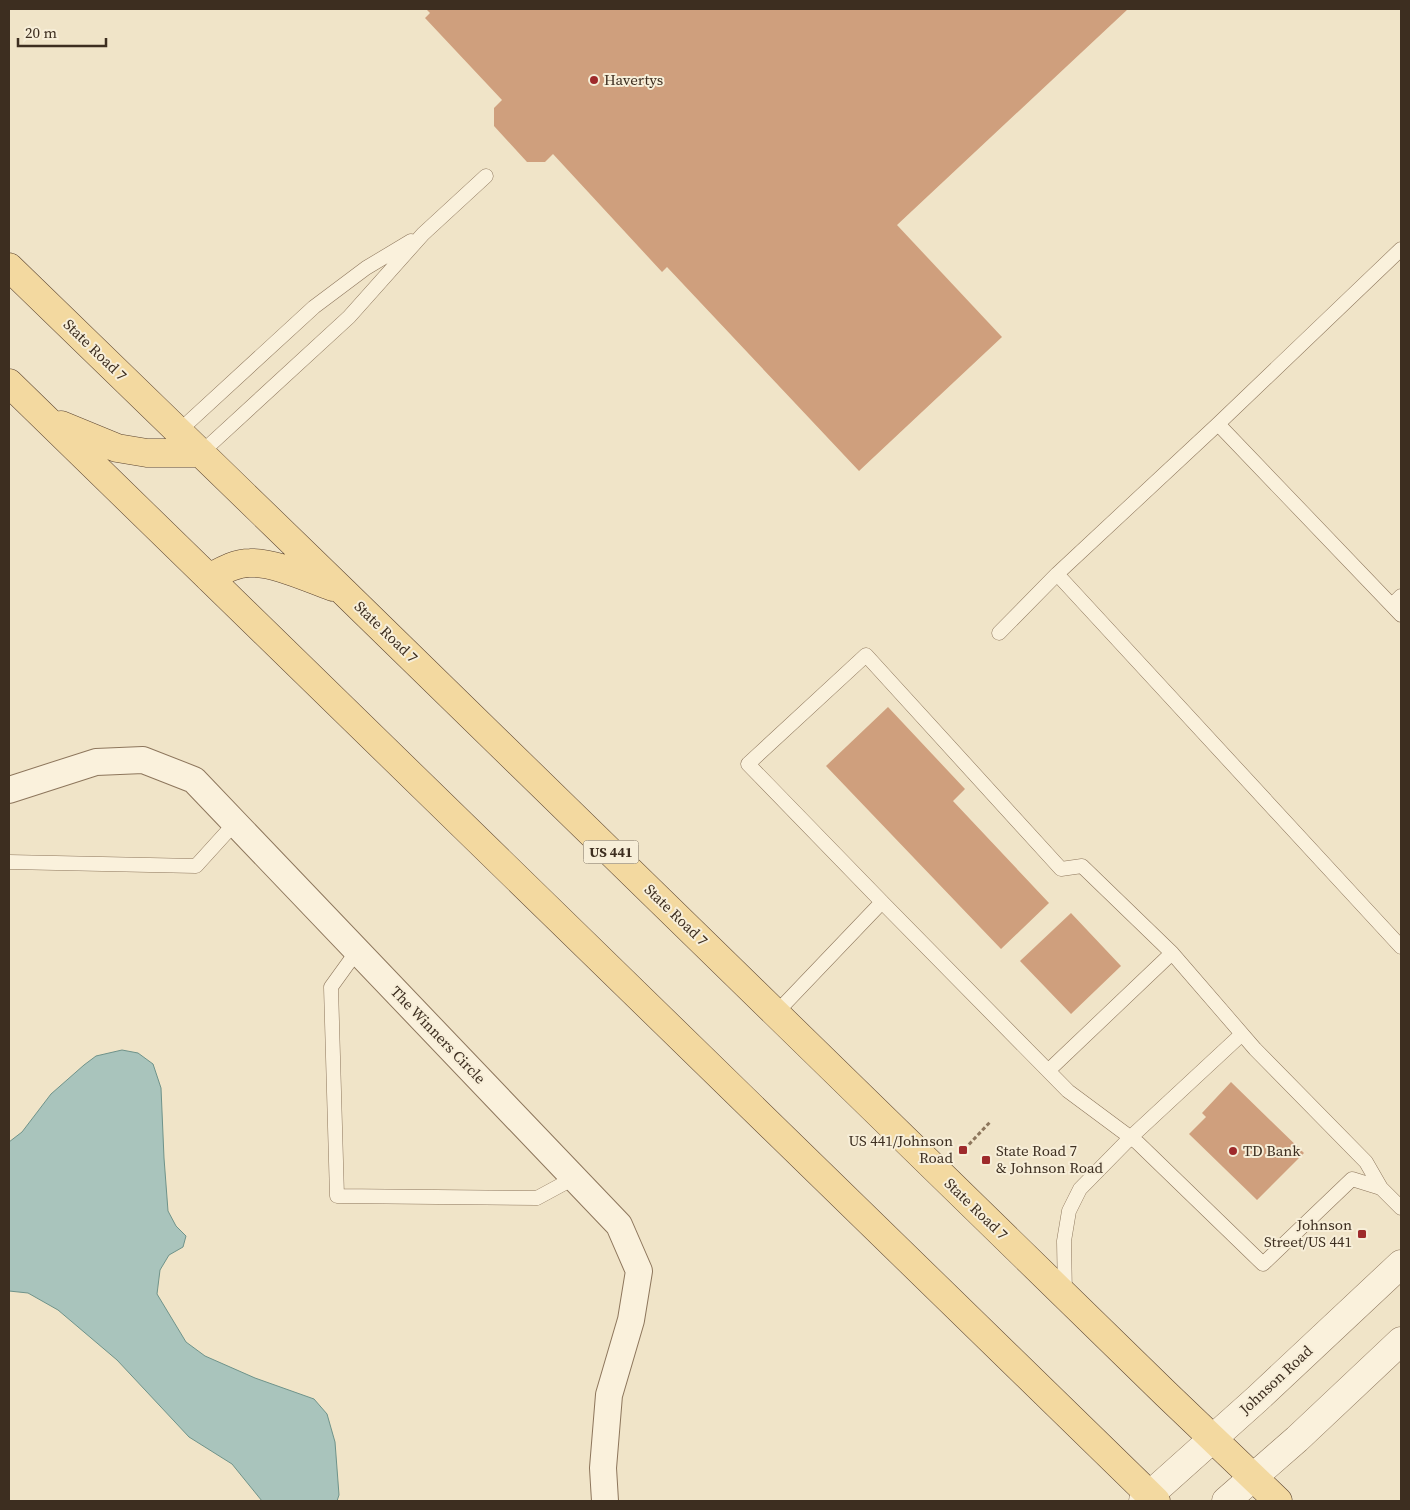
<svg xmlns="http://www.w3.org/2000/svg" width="1410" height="1510" viewBox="0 0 1410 1510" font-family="'Source Serif 4',serif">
<rect width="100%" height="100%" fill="#f0e4c8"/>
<path fill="#a9c4bc" stroke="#6f938a" d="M122 1050 138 1053 153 1064 161 1088 164 1158 168 1211 176 1226 186 1236 183 1247 169 1255 160 1270 157 1294 186 1342 205 1356 255 1378 314 1399 327 1414 335 1442 339 1495 337 1501H262L232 1464 189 1437 117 1360 58 1310 28 1293 9 1291V1142L22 1132 51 1094 84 1065 96 1056Z"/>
<path fill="#cf9f7d" d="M426 9H1128L897 225 1002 337 859 471 667 267 662 272 553 154 545 162H527L494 126V108L502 100 425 18 430 13Z
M888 707 965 789 953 801 1049 903 1001 949 826 766Z
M1071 913 1121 966 1071 1014 1020 961Z
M1231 1082 1304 1153 1257 1200 1189 1134 1206 1117 1202 1113Z"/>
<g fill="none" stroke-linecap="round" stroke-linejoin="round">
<defs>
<path id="service" d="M1218 424 1401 615
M179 431 314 307 366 268 411 241
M201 453 349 317 423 234 486 176
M1057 574 1401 947
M1392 605 1401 596
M999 633 1057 574 1218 424 1401 249
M9 862 196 866 235 823
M882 902 1068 1091 1138 1143 1263 1264 1352 1179 1381 1188
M357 951 331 987 337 1196 537 1198 574 1178
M776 1013 882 902 748 764 866 655 1061 869 1082 866 1172 953 1255 1049 1366 1162 1381 1188 1401 1208
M1049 1070 1172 953
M1065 1295 1064 1241 1069 1211 1080 1189 1131 1137 1242 1034"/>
<path id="minor" d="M9 790 96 762 143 760 194 780 619 1225 639 1271 631 1320 609 1395 603 1468 605 1501"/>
<path id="tertiary" d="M1143 1501 1257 1399 1401 1264
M1226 1501 1297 1439 1401 1341"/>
<path id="primary" d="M9 267 344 592 1166 1394 1278 1501
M9 383 1156 1501
M61 425 117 448 147 453H201
M209 578C222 571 235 563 250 563 275 562 310 579 333 587"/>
</defs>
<use href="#service" stroke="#8d765c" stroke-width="15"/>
<use href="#minor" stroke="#8d765c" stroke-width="28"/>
<use href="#tertiary" stroke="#8d765c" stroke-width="29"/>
<use href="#primary" stroke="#5b4430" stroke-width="29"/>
<path stroke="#8d765c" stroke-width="3" stroke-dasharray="4 2.5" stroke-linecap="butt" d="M960 1154 991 1121"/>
<use href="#service" stroke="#faf1dc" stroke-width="14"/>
<use href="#minor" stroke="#faf1dc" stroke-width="26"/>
<use href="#tertiary" stroke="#faf1dc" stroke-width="28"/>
<use href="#primary" stroke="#f3d9a0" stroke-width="28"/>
</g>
<g fill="#9e2a2b" stroke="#f7eed8" stroke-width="2">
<circle cx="594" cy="80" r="5"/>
<rect x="958" y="1145" width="10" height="10" rx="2.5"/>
<circle cx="1233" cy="1151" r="5"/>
<rect x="981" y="1155" width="10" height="10" rx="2.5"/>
<rect x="1357" y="1229" width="10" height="10" rx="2.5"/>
</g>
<g text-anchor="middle" stroke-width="4" stroke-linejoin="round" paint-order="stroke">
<rect fill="#f7eed8" stroke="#756857" stroke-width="1" x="583.5" y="840.5" width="55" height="23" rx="4"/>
<g font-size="14" font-weight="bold" fill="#3d2e20">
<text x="611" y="857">US 441</text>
</g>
<g font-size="15" fill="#3d2e20" stroke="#f7eed8" text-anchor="start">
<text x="604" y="85">Havertys</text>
<text x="953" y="1146" text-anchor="end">US 441/Johnson<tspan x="953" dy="17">Road</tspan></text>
<text x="996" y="1156">State Road 7<tspan x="996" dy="17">&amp; Johnson Road</tspan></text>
<text x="1243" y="1156">TD Bank</text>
<text x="1352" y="1230" text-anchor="end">Johnson<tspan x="1352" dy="17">Street/US 441</tspan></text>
</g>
<g font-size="15" fill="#3d2e20" stroke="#f7eed8">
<text transform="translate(95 350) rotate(44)" y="5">State Road 7</text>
<text transform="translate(386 632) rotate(44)" y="5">State Road 7</text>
<text transform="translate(676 915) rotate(44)" y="5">State Road 7</text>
<text transform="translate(438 1035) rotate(46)" y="5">The Winners Circle</text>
<text transform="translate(976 1209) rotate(44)" y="5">State Road 7</text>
<text transform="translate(1276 1380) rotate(-43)" y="5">Johnson Road</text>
</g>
</g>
<rect width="1410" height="1510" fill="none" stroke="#3d2e20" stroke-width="20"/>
<path d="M18 38v8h88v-8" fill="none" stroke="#3d2e20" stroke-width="2.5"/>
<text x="25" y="38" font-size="15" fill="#3d2e20" stroke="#f7eed8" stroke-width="4" paint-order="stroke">20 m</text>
</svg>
